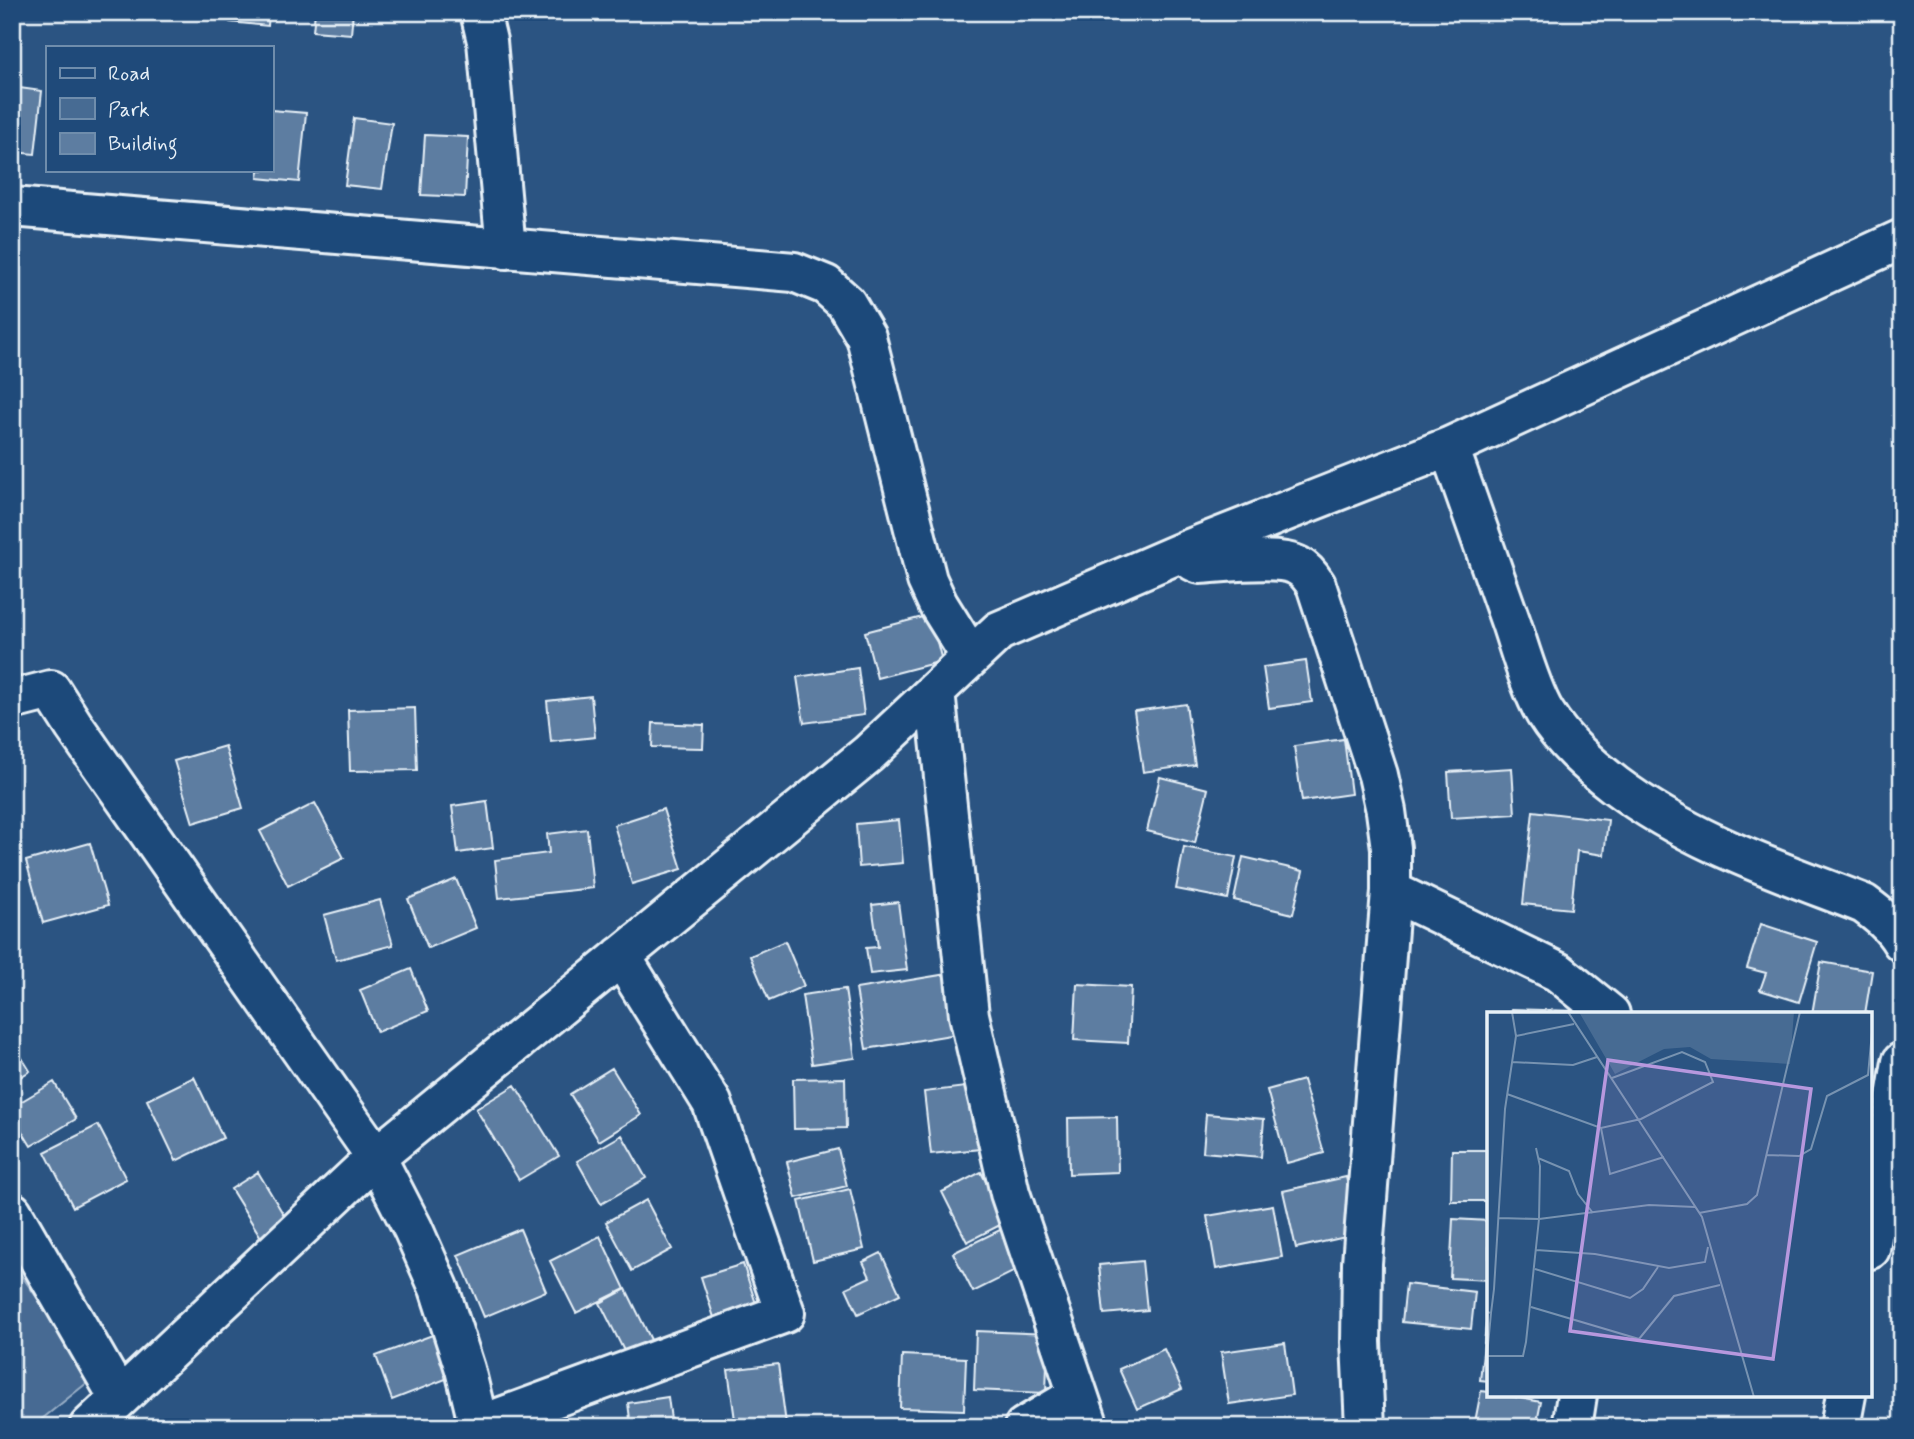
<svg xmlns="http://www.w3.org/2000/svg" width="1914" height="1439" viewBox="0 0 1914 1439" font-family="Mynerve,sans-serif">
<rect width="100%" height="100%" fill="#2b5482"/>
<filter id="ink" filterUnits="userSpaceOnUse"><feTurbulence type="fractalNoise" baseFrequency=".0143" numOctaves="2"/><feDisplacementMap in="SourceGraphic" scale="14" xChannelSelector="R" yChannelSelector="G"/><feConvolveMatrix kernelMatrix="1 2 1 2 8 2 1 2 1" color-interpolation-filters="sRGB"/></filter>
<g filter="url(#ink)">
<path fill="#476b93" stroke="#98aec6" stroke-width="2" d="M12 1262 93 1378 32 1427H12Z"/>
<path fill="#5d7da1" stroke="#e8f1f8" stroke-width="2" d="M231 12H269L268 26 230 22Z
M315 12H353L351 34 313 31Z
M12 87 42 91 35 154 12 152Z
M271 110 306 113 299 182 258 178 259 170H271Z
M354 118 392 123 382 189 345 185Z
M425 135 468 137 465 197 421 195Z
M930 615 942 661 877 678 865 632Z
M1306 661 1312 702 1269 708 1263 667Z
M858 668 864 715 804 723 797 677Z
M591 696 595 737 551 742 547 701Z
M1186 704 1195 765 1143 772 1134 711Z
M415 708 417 770 350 771 348 710Z
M653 723 704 725 703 748 652 747Z
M1344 739 1351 794 1302 801 1294 746Z
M225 746 243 808 193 823 174 761Z
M1512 768 1515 814 1451 818 1448 772Z
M1160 777 1208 789 1195 843 1147 831Z
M487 801 493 848 458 853 452 806Z
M315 803 344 858 288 886 260 831Z
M663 809 682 869 632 884 614 825Z
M1533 811 1608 820 1604 855 1577 851 1571 909 1523 904Z
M899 820 903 863 859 867 856 824Z
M587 829 593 888 499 898 495 860 549 853 547 834Z
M90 843 108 905 43 923 26 861Z
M1184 847 1236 857 1228 899 1176 889Z
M1243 857 1303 871 1293 914 1234 900Z
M456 879 476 928 428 948 408 899Z
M380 900 393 945 336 960 324 915Z
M898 902 907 970 870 974 866 948 878 947 872 905Z
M1761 924 1817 942 1799 1002 1760 990 1766 973 1747 968Z
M785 941 804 986 769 1001 750 956Z
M1821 962 1872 971 1865 1014H1812Z
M411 969 428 1011 377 1032 360 990Z
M953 973 963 1033 866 1049 856 989Z
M1077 984 1131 987 1128 1043 1074 1040Z
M845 989 855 1058 812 1064 802 995Z
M1512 1009 1575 1011V1014H1511Z
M12 1042 30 1071 12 1082Z
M612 1068 641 1115 599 1141 570 1094Z
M194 1077 223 1138 176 1161 147 1100Z
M845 1078 846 1128 794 1129 793 1079Z
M1303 1080 1324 1153 1287 1163 1267 1090Z
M54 1082 76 1119 31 1146 12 1115V1107Z
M515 1085 559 1156 519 1180 476 1109Z
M973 1086 980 1149 931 1154 924 1092Z
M1206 1114 1264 1119 1261 1157 1203 1152Z
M1117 1117 1118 1172 1069 1174 1068 1118Z
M98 1125 126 1179 73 1207 45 1152Z
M622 1135 646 1178 601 1204 577 1161Z
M838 1149 847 1186 796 1198 787 1162Z
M1452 1150H1489V1201H1451Z
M258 1172 288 1222 262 1239 231 1189Z
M981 1172 1006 1222 967 1242 942 1192Z
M1346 1177 1359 1234 1296 1248 1283 1191Z
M850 1189 864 1249 813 1261 799 1201Z
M646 1200 672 1249 632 1271 606 1222Z
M1273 1205 1282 1257 1216 1269 1207 1216Z
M1453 1219 1489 1221V1280L1450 1278Z
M1008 1226 1027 1265 973 1292 953 1253Z
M520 1229 546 1291 484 1317 458 1255Z
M600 1236 625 1289 576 1313 550 1261Z
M881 1253 900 1294 858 1314 846 1288 870 1277 863 1262Z
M1142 1261 1147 1310 1104 1314 1099 1265Z
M743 1264 760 1316 718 1330 701 1277Z
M1406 1284 1475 1292 1471 1329 1402 1322Z
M626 1289 658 1354 632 1367 600 1303Z
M1486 1325 1489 1326V1381L1480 1380Z
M976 1331 1048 1334 1046 1393 974 1390Z
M435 1334 451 1377 392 1400 376 1356Z
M1285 1343 1292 1395 1229 1404 1221 1352Z
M1164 1349 1182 1389 1137 1409 1119 1369Z
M902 1355 966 1358 964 1410 900 1408Z
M778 1364 786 1424 767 1427H736L728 1370Z
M1481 1391 1489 1392V1395H1505L1541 1402 1536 1427H1474Z
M668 1397 672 1427H631L628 1403Z"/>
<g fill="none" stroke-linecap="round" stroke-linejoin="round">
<defs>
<path id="street" d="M480 12 487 41 506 249
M12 207 794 272 826 285 846 303 866 337 927 580 938 604 971 657
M1449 447C1470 506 1490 565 1511 623 1520 650 1531 690 1545 713 1563 742 1588 764 1615 785 1691 842 1777 870 1864 904 1879 915 1893 926 1902 942
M1187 550C1189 559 1191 561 1200 564 1223 563 1279 555 1298 566 1306 570 1311 577 1316 585L1378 775 1386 811 1391 848V891L1362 1263 1361 1342 1365 1427
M935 691 969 1015 1010 1193 1089 1427
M12 700 51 690 74 726 376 1157 413 1229 439 1288 465 1369 479 1427
M1391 891 1558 972 1610 1014
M12 1212 119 1398
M1870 1249 1902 1062
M480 1425 785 1313 712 1103 621 956
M89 1427 376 1157 868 754 999 631 1187 550 1449 447 1902 239
M1024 1427 1078 1395
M1572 1427 1577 1395
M1840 1427 1846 1395"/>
</defs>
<use href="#street" stroke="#e8f1f8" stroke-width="44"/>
<use href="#street" stroke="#1f4a7a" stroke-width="38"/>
</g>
</g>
<g transform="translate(1487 1012)">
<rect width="385" height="385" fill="#2b5482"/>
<path d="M92 0H307L303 52 224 47 203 35 177 37 128 62Z" fill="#476b93"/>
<path fill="none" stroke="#7793b1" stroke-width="2" d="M81 0 215 205 267 385M29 24 87 12M25 50 86 53 110 45M20 82 114 116 154 107 226 70 218 50 195 40 125 66M114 116 123 162 177 145M279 143 312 144 324 137 340 84 381 63 385 20M51 146 82 159 91 182 106 201M212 201 260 192 270 183 313 0M12 206 52 207 162 193 208 195M49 238 108 242 182 256 218 250 221 235M48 257 143 286 156 277 171 255M44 295 152 327 187 284 233 273M0 300 4 301 7 277 18 97 29 24 25 0M0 344 4 301M1 344H36L39 330 52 207 53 154 49 136"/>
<path fill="#b798de" fill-opacity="0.15" stroke="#b798de" stroke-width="3.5" d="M121 48 324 77 286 347 83 319Z"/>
<rect width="385" height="385" fill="none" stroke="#e8f1f8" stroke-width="3.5"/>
</g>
<rect width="1914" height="1439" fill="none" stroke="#1f4a7a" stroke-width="42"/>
<rect x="21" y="21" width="1872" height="1397" fill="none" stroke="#e8f1f8" stroke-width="2.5" filter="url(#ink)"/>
<rect x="46" y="46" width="228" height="126" fill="#1f4a7a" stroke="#6f8dac" stroke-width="2"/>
<rect x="60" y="68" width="35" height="10" fill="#1f4a7a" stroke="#6f8dac" stroke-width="2"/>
<text x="108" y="80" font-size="21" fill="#e8f1f8">Road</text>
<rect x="60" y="98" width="35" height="21" fill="#476b93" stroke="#6f8dac" stroke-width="2"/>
<text x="108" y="116" font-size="21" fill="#e8f1f8">Park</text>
<rect x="60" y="133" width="35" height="21" fill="#5d7da1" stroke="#6f8dac" stroke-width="2"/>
<text x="108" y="150" font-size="21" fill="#e8f1f8">Building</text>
</svg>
